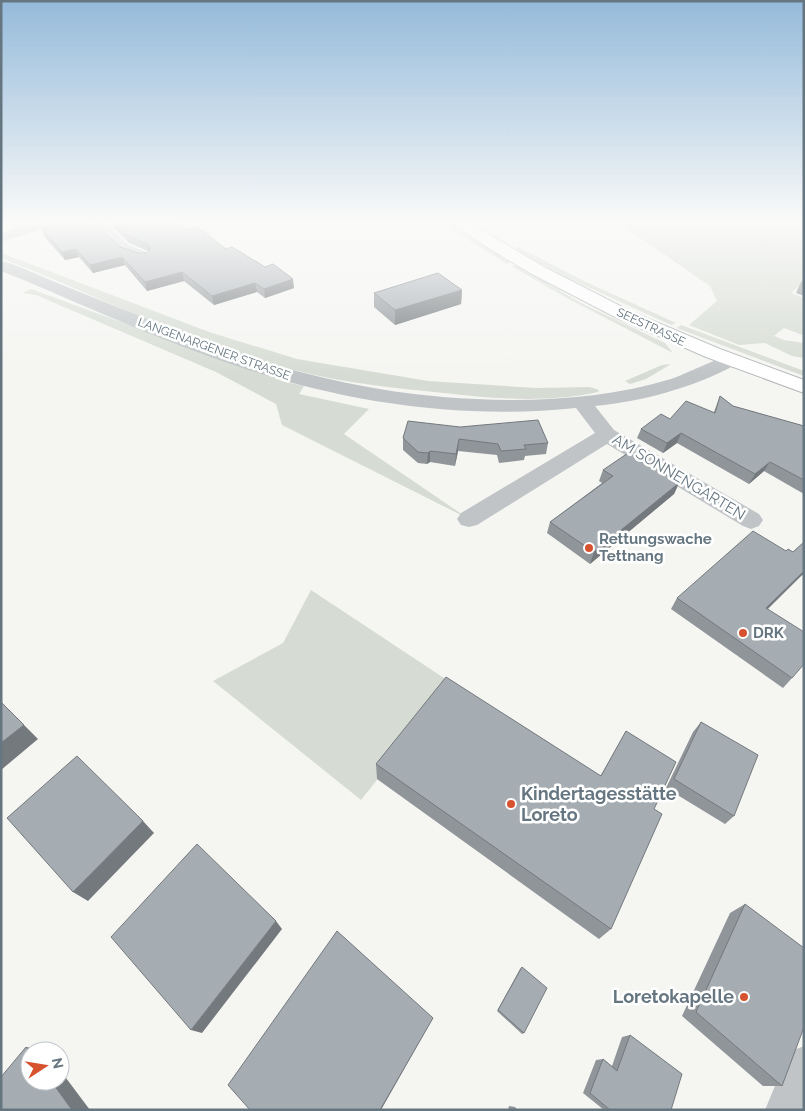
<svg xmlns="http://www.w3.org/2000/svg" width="805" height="1111" viewBox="0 0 805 1111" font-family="Raleway,sans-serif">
<rect width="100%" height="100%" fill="#f5f5f2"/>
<path fill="#d6dcd3" d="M436 220H444L510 262 507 264Z
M614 220H804V282L791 293 804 298V333L802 335 784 328 774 336 784 340 804 343V358L792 356 765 343 739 345 689 325 717 301 710 286Z
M518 247 586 282 676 323 671 325 568 278 516 250Z
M1 253 212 333 297 359 428 381 536 388 590 387 599 390 598 392C549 403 494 399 444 393 394 388 344 383 294 370 194 346 97 295 1 258Z
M511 266H518L581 303 665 343 673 353 567 298Z
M31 289 282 381 304 386 299 394 369 409 344 434 469 519 282 425 276 404 216 372 36 295 23 293Z
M681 325 804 371V376L677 328Z
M671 364 646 379 630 384 625 381 662 365Z
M311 590 453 684 361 800 213 681 283 643Z"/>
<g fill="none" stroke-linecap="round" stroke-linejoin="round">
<defs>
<path id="secondary" d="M448 220H465L544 267 630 311 720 349 804 380V393L706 357 617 318 532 274 490 249Z"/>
</defs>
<use href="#secondary" stroke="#b3b8bb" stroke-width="2"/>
<path fill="#c0c4c7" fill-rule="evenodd" d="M43 220H63L61 223 1 242V233Z
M90 220H104L128 245 149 253 151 256 149 259C127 265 102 236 90 220Z
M1 261C19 265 37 275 55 282 91 297 128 311 165 326 255 363 346 389 443 397 518 403 599 401 671 379 687 374 722 354 735 357L738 361 735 365C692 388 644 401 595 406L614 430 759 514 763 520 759 526 751 529 743 526 607 444 477 525 469 527 461 525 457 519 461 513 595 433 576 408C464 420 346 403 240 367 167 343 96 311 26 281L1 271Z
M804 1046V1110H765L789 1052Z"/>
<use href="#secondary" fill="#fff" fill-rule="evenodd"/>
</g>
<path fill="#8f9599" d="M112 220 187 230 226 249 294 288 265 298 257 292 214 305 184 281 147 291 125 265 93 273 79 257 65 260 44 236 41 228 90 225 120 247 138 253H147L148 251 129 243 114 228Z
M804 280V296L796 293 801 282Z
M462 290 461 304 395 325 374 307V293Z
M720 396 733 406 804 426V494L764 471 749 484 677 443 663 453 637 438 641 429 670 419 714 412Z
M408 421 548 443 546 454 525 456 524 460 499 463 497 455 458 451 455 466 430 462 427 464 418 463 403 450V438Z
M603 470 679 483 674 494 590 564 547 533 550 522 602 483 599 481Z
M804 542V576L802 575 768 609 792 678 783 688 671 609 677 598 786 551 793 552Z
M701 722 734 816 725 824 666 788 693 732Z
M626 731 654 809 611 929 599 939 377 779 376 764 601 775Z
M745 904 782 1086H763L682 1016 730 913Z
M522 967 524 1033 522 1034 497 1011 520 969Z
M630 1035 671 1110H604L583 1093 596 1060 603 1059 612 1066 622 1037Z
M509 1106 515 1107 518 1110H508Z"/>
<path fill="#74797d" d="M76 249 79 257 65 260 62 252Z
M122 257 125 265 93 273 90 265Z
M182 272 184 281 147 291 145 282Z
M293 279 294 288 265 298 264 289Z
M255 283 257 292 214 305 212 296Z
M462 290 461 304 395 325V310Z
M681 433 677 443 663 453 667 443Z
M459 439 458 451 455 466 456 454Z
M430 451V462L427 464 428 453Z
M770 462 764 471 749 484 755 474Z
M679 483 674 494 590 564 594 552Z
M804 571V573L802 575 758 618 766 608Z
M1 702 38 739 1 770Z
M143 821 154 833 88 901 73 892Z
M276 921 282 929 202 1033 191 1030Z
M433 1018 381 1110H380Z
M26 1047 45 1050 46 1051H30V1052Z
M60 1070 90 1110H72L51 1081H60Z"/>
<path fill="#a6adb2" stroke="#74797d" d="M76 220H84L90 225 95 224 120 247 138 253H147L150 249 148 244 126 235 112 220H175L187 230 198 227 226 249 232 247 265 267 273 264 293 279 264 289 255 283 212 296 182 272 145 282 122 257 90 265 76 249 62 252 41 228Z
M438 273 462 290 395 310 374 293Z
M720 396 733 406 804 426V480L770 462 755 474 681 433 667 443 641 429 661 414 670 419 686 401 715 413Z
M538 420 548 443 524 445 526 449 501 451 498 444 459 439 456 454 430 451 428 453 418 452 403 438 408 421 460 427Z
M631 451 679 483 594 552 550 522 613 476 603 470Z
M753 531 786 551 788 549 793 552 804 542V571L766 608 804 632V664L792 678 677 598Z
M446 677 601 776 626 731 676 762 654 809 662 814 611 929 376 764Z
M1 702 24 725 1 743Z
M701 722 758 755 734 816 674 779Z
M77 756 143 821 73 892 7 818Z
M197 844 276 921 191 1030 111 937Z
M745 904 804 948V1027L782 1086 696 1012Z
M337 931 433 1018 380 1110H250L228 1085Z
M522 967 547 988 524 1033 498 1010Z
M630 1035 682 1074 671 1110H610L590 1093 603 1059 617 1071Z
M26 1047 30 1052V1081H51L72 1110H1V1077Z"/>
<linearGradient id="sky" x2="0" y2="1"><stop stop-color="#94bada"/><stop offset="0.59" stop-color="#fafaf9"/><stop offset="1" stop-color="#fafaf9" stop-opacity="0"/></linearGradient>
<rect width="805" height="376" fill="url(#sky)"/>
<g fill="#d7522f" stroke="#fff" stroke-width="2">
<circle cx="589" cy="548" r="5"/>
<circle cx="743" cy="633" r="5"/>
<circle cx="511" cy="804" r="5"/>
<circle cx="744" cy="997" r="5"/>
</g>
<g text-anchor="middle" stroke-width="5" stroke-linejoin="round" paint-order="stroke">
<g font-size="12" fill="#667681" stroke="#fff">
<text transform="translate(651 327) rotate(25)" y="4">SEESTRASSE</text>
<text transform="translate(214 349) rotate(20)" y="4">LANGENARGENER STRASSE</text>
</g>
<g font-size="15" fill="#667681" stroke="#fff">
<text transform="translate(679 477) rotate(31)" y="5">AM SONNENGARTEN</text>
</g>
<g font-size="15" font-weight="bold" fill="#667681" stroke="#fff" text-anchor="start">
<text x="599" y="544">Rettungswache<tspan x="599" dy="17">Tettnang</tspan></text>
<text x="753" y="638">DRK</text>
</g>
<g font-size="18" font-weight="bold" fill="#667681" stroke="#fff" text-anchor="start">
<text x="521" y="800">Kindertagesstätte<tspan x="521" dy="21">Loreto</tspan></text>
<text x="734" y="1003" text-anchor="end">Loretokapelle</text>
</g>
</g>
<rect width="805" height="1111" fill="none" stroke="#667681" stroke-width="5"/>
<g transform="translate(45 1066) rotate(78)"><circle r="24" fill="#ffffff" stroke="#c2c8cd"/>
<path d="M0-4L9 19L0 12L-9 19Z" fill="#d7522f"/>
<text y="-8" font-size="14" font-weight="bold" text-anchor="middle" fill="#667681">N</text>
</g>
</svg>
